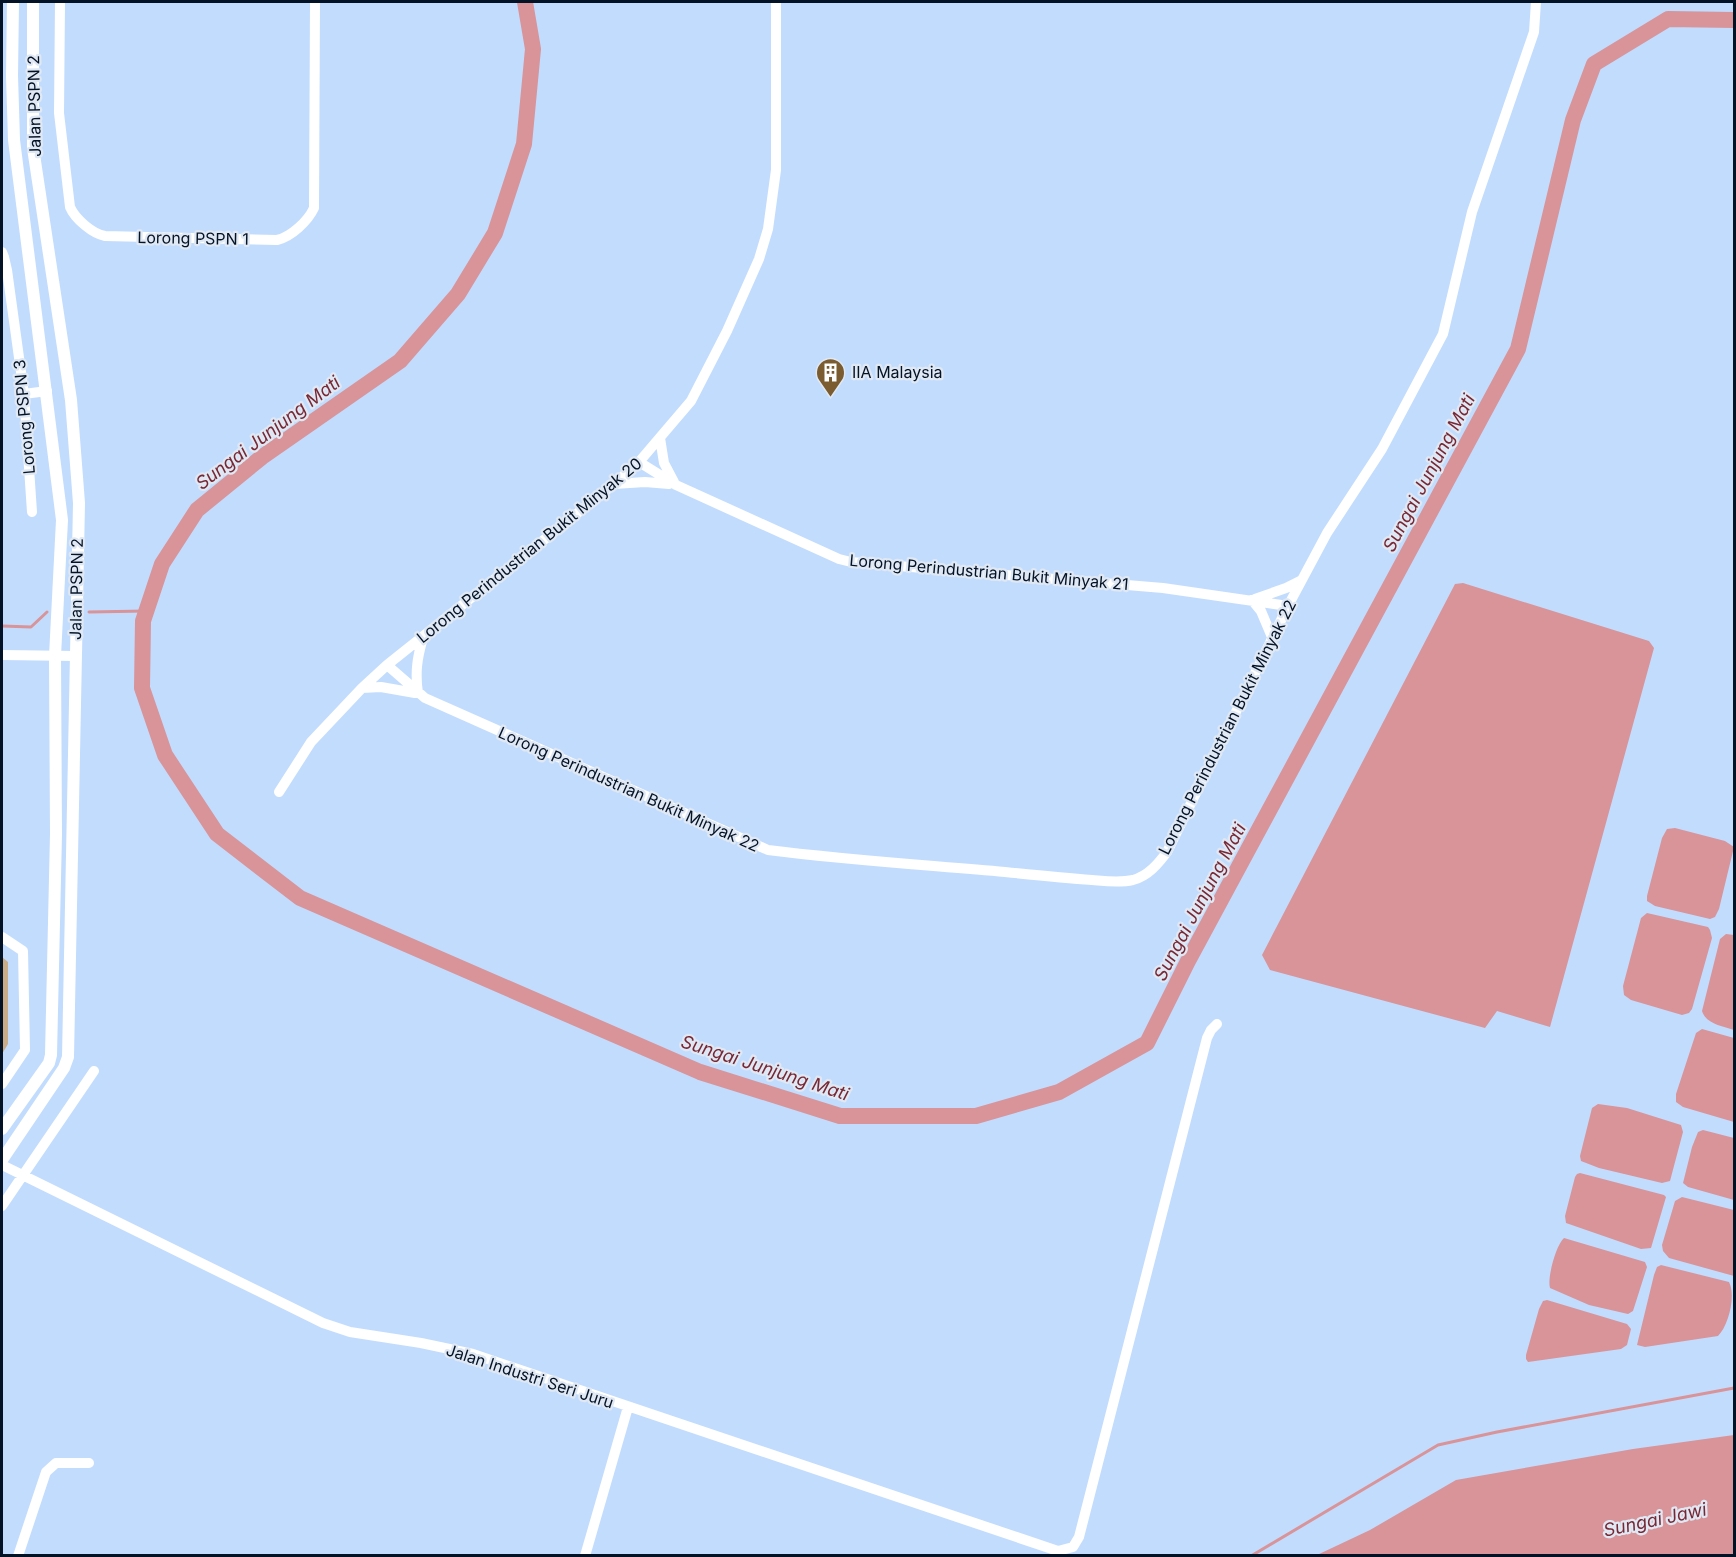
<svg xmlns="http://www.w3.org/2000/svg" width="1736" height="1557" viewBox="0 0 1736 1557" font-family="Inter,sans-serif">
<rect width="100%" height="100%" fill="#c2dcfe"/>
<path fill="#c9ad89" d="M2 957 8 962V1044L2 1054Z"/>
<path fill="#d89499" d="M1463 583 1649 641 1654 648 1550 1027 1497 1011 1485 1028 1270 970 1262 955 1455 584Z
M1675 828 1725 841 1734 847 1719 909 1715 917 1710 919 1655 906 1647 901V896L1662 838 1667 829Z
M1647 913 1708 927 1710 930 1712 938 1692 1009 1689 1013 1682 1015 1631 1000 1624 995 1623 986 1641 918Z
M1726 934 1734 935V1030C1722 1026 1706 1024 1702 1011L1720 939Z
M1702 1029 1734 1038V1122L1683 1107 1676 1102V1094L1696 1033Z
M1598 1104 1627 1108 1681 1125 1683 1132 1670 1181 1662 1183 1599 1168 1581 1161 1580 1156 1592 1108Z
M1703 1130 1734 1138V1200L1688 1187 1683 1183 1692 1147 1698 1132Z
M1580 1173 1664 1195 1666 1197 1651 1248 1641 1249 1566 1223 1565 1216 1575 1177 1577 1174Z
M1682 1197 1734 1210V1276L1669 1258 1663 1251 1662 1245 1675 1201Z
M1564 1238 1645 1262 1647 1267 1633 1311 1628 1314 1589 1305 1550 1288C1547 1278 1556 1245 1564 1238Z
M1661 1265 1729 1282C1736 1295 1729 1325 1718 1336L1645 1347 1637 1345 1654 1275 1657 1267Z
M1547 1300 1627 1324 1631 1329 1627 1345 1621 1349 1528 1362 1526 1359V1355L1539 1309 1543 1301Z
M1734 1435V1555H1317L1370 1530 1456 1480 1633 1449Z"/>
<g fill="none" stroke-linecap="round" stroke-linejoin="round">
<path stroke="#d89499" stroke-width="3" d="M89 612 146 611
M2 626 31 627 47 612
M1251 1556 1438 1445 1497 1432 1734 1388"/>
<path stroke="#d89499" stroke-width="16" d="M525 2 533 49 524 144 495 233 458 294 400 361 262 457 197 510 162 564 143 621 142 688 165 755 217 834 300 898 700 1072 840 1116H976L1059 1092 1147 1043 1188 961 1518 349 1573 120 1594 64 1668 19 1734 20"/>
<path stroke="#fff" stroke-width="10" d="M60 2 59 113 70 207C75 219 93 234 105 236L277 240C291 237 308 221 314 208L315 2
M2 252 4 257 7 270 24 394 32 512
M24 394 47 391
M660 438 664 463 674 482
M639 462 676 485 839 559 851 562 1163 588 1288 606
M614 484 645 482 669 484
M1255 599 1286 588 1302 580
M1252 600 1261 611 1272 637
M2 655 75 656
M387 665 425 698 768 850C846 860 926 865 1005 872 1034 875 1063 878 1092 880 1105 881 1119 883 1133 880 1148 876 1158 864 1167 852L1288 606 1327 533 1382 449 1443 334 1472 212 1534 32 1536 2
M362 688 381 687 415 693
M418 693C415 673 417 658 423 638
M279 792 311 742 362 688 387 665 614 484 639 462 691 401 727 331 759 259 768 229 776 170V2
M2 937 23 951 25 1050 2 1084
M2 1165 323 1323 350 1332 421 1343 473 1354 1058 1551 1073 1547 1079 1537 1207 1038 1211 1030 1217 1024
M2 1206 94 1071
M18 1556 46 1472 56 1463H89
M585 1556 628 1407"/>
<path stroke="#fff" stroke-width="12" d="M2 1129 49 1063 51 1055 56 834 55 656 62 520 14 140 12 76 13 2
M2 1160 64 1068 68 1057 79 503 71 400 33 148V2"/>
</g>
<defs>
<symbol id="building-pin" viewBox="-11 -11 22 30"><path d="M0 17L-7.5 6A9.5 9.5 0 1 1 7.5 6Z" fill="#7a5c30" stroke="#dfe8f3"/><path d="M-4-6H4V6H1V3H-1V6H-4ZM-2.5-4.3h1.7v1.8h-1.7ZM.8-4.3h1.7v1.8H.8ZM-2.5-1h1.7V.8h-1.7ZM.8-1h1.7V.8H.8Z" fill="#fff"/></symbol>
</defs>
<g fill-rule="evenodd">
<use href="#building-pin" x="814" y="356" width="33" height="45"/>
</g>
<g text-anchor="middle" stroke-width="4.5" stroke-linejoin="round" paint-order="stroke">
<g font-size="16" fill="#041225" stroke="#dfe8f3">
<text transform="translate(34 106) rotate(-91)" y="6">Jalan PSPN 2</text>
<text transform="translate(193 238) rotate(1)" y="6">Lorong PSPN 1</text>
<text transform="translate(24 417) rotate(-95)" y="6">Lorong PSPN 3</text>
<text transform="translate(529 550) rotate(-39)" y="6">Lorong Perindustrian Bukit Minyak 20</text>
<text transform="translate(989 572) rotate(5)" y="6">Lorong Perindustrian Bukit Minyak 21</text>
<text transform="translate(76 589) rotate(-89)" y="6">Jalan PSPN 2</text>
<text transform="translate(1227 727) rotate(-63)" y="6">Lorong Perindustrian Bukit Minyak 22</text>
<text transform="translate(629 789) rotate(24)" y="6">Lorong Perindustrian Bukit Minyak 22</text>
<text transform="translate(530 1376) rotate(18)" y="6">Jalan Industri Seri Juru</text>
</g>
<g font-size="16" fill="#041225" stroke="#dfe8f3" text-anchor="start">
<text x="852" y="378">IIA Malaysia</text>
</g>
<g font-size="18" font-style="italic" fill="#782734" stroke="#dfe8f3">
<text transform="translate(268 433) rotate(-37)" y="6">Sungai Junjung Mati</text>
<text transform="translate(1429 473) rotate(-62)" y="6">Sungai Junjung Mati</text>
<text transform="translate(1200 902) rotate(-62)" y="6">Sungai Junjung Mati</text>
<text transform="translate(765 1068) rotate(18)" y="6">Sungai Junjung Mati</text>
<text transform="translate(1655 1520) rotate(-12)" y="6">Sungai Jawi</text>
</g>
</g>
<rect width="1736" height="1557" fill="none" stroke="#041225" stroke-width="6"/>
</svg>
